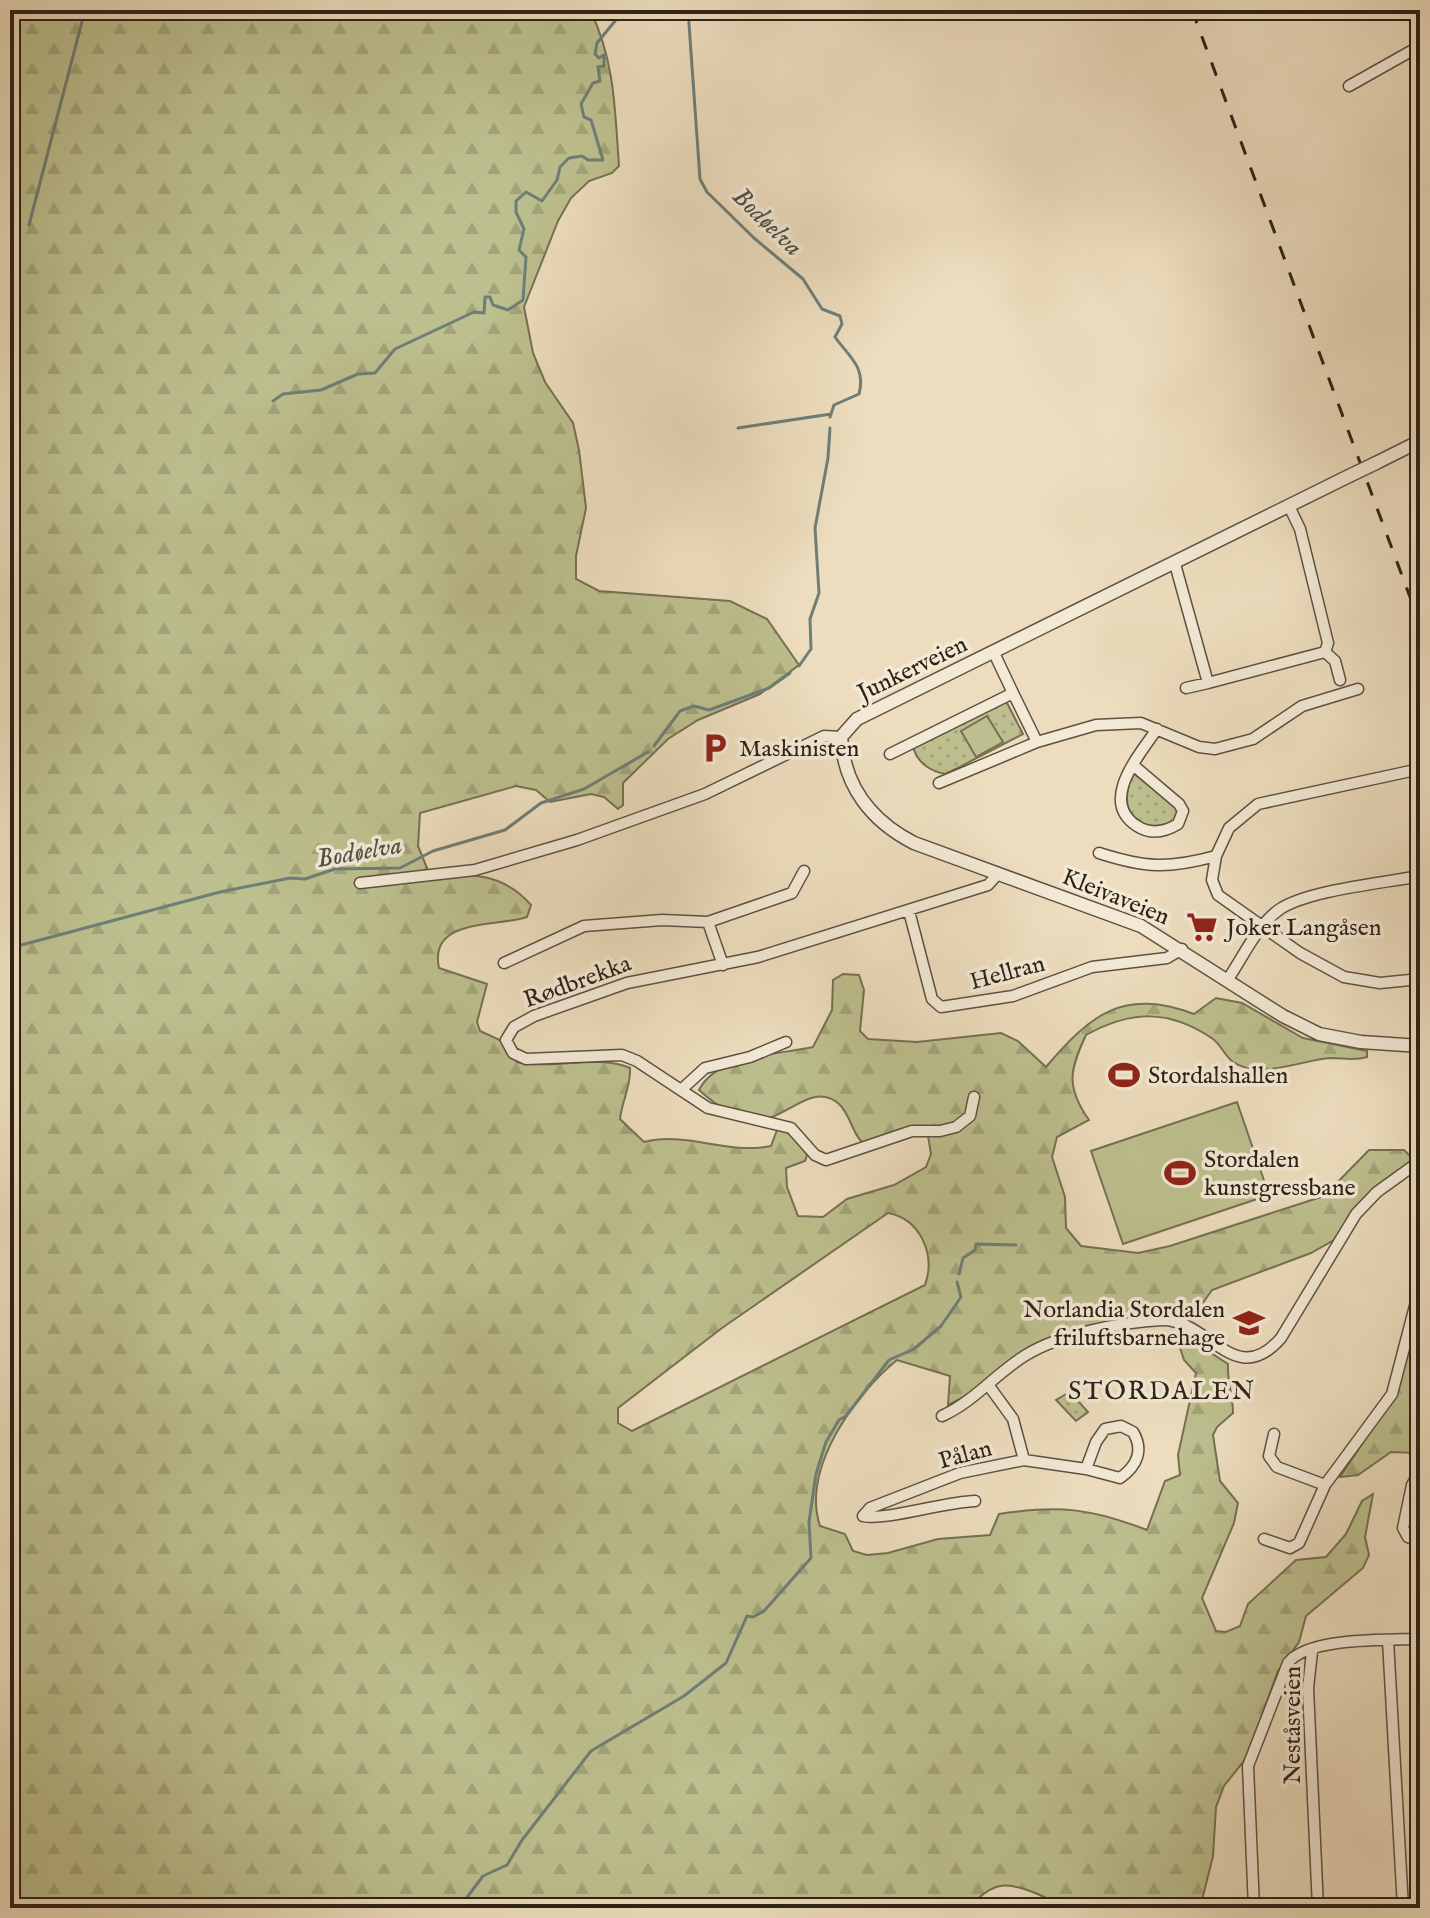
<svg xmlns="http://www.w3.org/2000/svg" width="1430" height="1918" font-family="'IM FELL English',serif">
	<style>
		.grass { fill: url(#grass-dots); stroke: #757053; stroke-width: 2 }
		.forest { fill: url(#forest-firs); stroke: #757053; stroke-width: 2; fill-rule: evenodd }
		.garden { fill: #bdbf8e; stroke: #757053; stroke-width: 2 }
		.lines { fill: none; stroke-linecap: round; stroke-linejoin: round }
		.stream { stroke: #6e7e78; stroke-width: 3 }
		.minor-casing { stroke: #5d5142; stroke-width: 13 }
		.tertiary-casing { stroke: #5d5142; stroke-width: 15 }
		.minor { stroke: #f3e9d5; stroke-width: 10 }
		.tertiary { stroke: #f3e9d5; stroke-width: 12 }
		.rail { stroke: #2d2218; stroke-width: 3; stroke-dasharray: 14 14; stroke-linecap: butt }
		.tertiary-bridge-casing { stroke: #5d5142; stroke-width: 15; stroke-linecap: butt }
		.tertiary-bridge { stroke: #f3e9d5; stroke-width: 12 }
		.labels { text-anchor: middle; stroke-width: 7; stroke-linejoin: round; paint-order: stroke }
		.street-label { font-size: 24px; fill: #2d2218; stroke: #f3e9d5 }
		.poi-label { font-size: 24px; fill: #2d2218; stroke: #f3e9d5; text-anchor: start }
		.water-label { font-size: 26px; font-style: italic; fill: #4e5048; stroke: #f3e9d5 }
		.neighbourhood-label { font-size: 26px; letter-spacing: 2px; fill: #2d2218; stroke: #f3e9d5 }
	</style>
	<defs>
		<pattern id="grass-dots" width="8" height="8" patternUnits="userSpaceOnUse" patternTransform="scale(2)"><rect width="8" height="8" fill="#bdbf8e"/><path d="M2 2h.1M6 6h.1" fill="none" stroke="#a3a47a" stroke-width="1.8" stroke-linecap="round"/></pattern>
		<pattern id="forest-firs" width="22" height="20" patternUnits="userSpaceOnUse" patternTransform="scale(2)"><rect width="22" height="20" fill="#bdbf8e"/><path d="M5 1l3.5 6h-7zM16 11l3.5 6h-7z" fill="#a3a47a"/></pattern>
	</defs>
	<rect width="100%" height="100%" fill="#edddbe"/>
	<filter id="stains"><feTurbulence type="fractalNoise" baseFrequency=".0025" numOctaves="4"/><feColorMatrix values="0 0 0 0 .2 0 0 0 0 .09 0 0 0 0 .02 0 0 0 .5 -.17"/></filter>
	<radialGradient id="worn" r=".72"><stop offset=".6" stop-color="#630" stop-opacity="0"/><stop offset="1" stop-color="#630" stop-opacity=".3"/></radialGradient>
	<path class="grass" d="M1006 701 1023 734 946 774C931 772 916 762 913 746Z
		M1133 773 1178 808 1174 822C1134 836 1117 810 1133 773Z
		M1070 1392 1088 1412 1076 1421 1056 1400Z"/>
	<path class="forest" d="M10 10 591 12C615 62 615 112 619 166L612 173 589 181 571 198 558 221 524 307 533 353 545 382 573 423 579 450 586 508 576 556V579L599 591 730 601 767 619 799 665 760 694 698 720 668 739 623 783V805L618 809 604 797 591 794 550 802 536 790 516 786 420 813 418 846 431 878C470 872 503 873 531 905L527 917C499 927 428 917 439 968L487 984 477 1022 480 1031 502 1041 517 1062C554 1070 595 1054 630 1068 631 1087 622 1100 620 1119L644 1142C685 1131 727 1155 771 1146L777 1130 793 1131 807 1155 805 1161 786 1168 787 1187 798 1216 823 1217 847 1199 894 1185 926 1167 931 1154 928 1136 918 1132 865 1145C852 1135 851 1115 839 1104 814 1082 789 1115 765 1119 739 1123 717 1106 699 1090 717 1054 778 1055 813 1047L832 1010 833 980 843 974 859 975 864 990 860 1031 868 1039 917 1042 1001 1033 1018 1041 1046 1067C1091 1014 1123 988 1194 1014L1216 998 1242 1003 1303 1038 1367 1051V1057C1354 1061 1344 1058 1330 1058 1302 1060 1260 1080 1233 1062 1225 1056 1221 1045 1213 1039 1169 1009 1131 1010 1086 1035 1069 1071 1066 1087 1089 1120L1057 1137 1052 1157 1065 1197 1066 1228 1081 1246 1138 1253 1170 1246 1324 1196 1369 1150H1404L1414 1160 1364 1198 1334 1240 1311 1253 1212 1290 1193 1317 1187 1320 1157 1316 1057 1335 1031 1346 970 1394 948 1405 950 1376 897 1360C855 1394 801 1469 820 1526L845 1534 853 1551 867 1555 888 1553 938 1539 990 1535 999 1514C1060 1505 1090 1508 1147 1530L1165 1481 1180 1475 1178 1455 1196 1373 1184 1360 1179 1345 1186 1337 1228 1364C1227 1381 1233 1395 1233 1413L1217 1427 1213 1435 1220 1481 1238 1503 1234 1523 1202 1598 1216 1631 1226 1632 1240 1626 1248 1604 1296 1560 1326 1557 1346 1534 1362 1501 1373 1494 1365 1537 1369 1555 1363 1568 1306 1616 1299 1642 1278 1671 1247 1757 1224 1786 1216 1807 1213 1856 1200 1908H1054C1049 1898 1045 1897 1035 1893 1004 1880 992 1883 968 1908H10ZM888 1213C920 1219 936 1254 925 1285L632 1431 618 1423V1408L722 1328Z
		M1420 1301 1417 1453 1391 1452 1358 1475 1340 1477 1397 1392Z"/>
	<path class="garden" d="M987 716 1003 742 976 757 961 731Z
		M1237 1102 1269 1195 1123 1244 1091 1151Z"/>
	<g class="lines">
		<path class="stream" d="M688 10 700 179 707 192 754 238 803 279 822 309 840 316 842 324 835 337C850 358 866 367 859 394L834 405 830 417
			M29 225 85 10
			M273 401 283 394 321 390 358 374 375 373 395 349 474 312 484 313 485 297H490L493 305 508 310 523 300 526 257 519 250 524 229 516 212V201L526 192 542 201 557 180 560 167 569 158 582 156 588 160H603L591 120 584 117 581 104 593 83 600 81 598 67 604 66V55L599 58 595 54 597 43 624 10
			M738 428 831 414
			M799 666 811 649 810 619 819 593 815 528 828 458 830 428
			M654 746 680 711 694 706 709 710 769 688 790 673
			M10 948 220 892 290 878 305 879 335 869 400 868 433 851 505 830 541 803 584 789 648 752
			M959 1274 963 1258 975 1250 976 1244 1016 1245
			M459 1908 483 1876 507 1865 522 1840 591 1751 684 1696 726 1663 747 1616 753 1617 764 1611 811 1558 809 1522 816 1474 826 1442 839 1420 846 1416 889 1360 914 1349 941 1326 961 1297 957 1282"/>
		<defs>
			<path id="minor" d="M1349 86 1420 46
				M1289 506 1300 529 1328 643 1325 652
				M1175 564 1208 683 1325 652
				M1325 652 1335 661 1340 680
				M994 653 1013 693
				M1186 688 1208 683
				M1037 742 1096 725 1141 723 1199 747 1215 749 1253 739 1302 706 1358 689
				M890 754 1013 693 1037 742 939 783
				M1133 765 1179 804 1183 811 1178 824C1165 832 1151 835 1137 826 1098 801 1140 754 1157 729
				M1099 853C1145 868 1168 869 1216 856L1229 828 1258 804 1420 769
				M1216 856 1212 880 1218 895 1300 953 1344 977 1380 983 1420 979
				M360 883 475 870 577 840 705 794 824 736 841 737
				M909 911 932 999 941 1007 1013 996 1092 967 1167 958 1182 949
				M708 922 723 965
				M504 963 584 926 662 920 708 922 792 893 804 871
				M1228 979C1243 957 1258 924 1280 909 1309 890 1384 883 1420 876
				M681 1090 705 1068 750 1057 786 1042
				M974 1097 970 1116 956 1127 940 1131H912L826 1160 815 1155 791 1128 708 1108 637 1061 622 1055 526 1059 513 1053 506 1040 514 1027 534 1016 627 983 758 957 988 885 997 875
				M989 1386 1013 1419 1024 1460
				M942 1416C975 1401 996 1373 1026 1355 1060 1334 1122 1322 1162 1320 1209 1319 1235 1391 1281 1338L1356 1214 1377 1192 1420 1161
				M1274 1434 1269 1456 1277 1467 1325 1485
				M1420 1471 1412 1485 1403 1528 1408 1537 1420 1541
				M863 1516 870 1508 960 1473 1024 1460 1086 1469 1120 1478C1137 1466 1144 1450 1133 1432L1121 1426 1105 1429 1096 1442 1086 1469
				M863 1516C886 1521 943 1502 975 1501
				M1264 1539 1290 1548 1299 1543 1325 1485 1392 1394 1420 1287
				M1388 1640 1403 1908
				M1312 1652 1308 1688 1318 1908
				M1254 1908 1248 1766 1288 1663C1307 1637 1388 1640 1420 1639"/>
			<path id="tertiary" d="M1376 463 1420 441
				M1349 476 857 719 841 737C844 786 871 821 914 843L1141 926 1283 1016 1319 1034 1361 1042 1420 1046"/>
		</defs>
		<use href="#minor" class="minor-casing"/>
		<use href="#tertiary" class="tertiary-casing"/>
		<use href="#minor" class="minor"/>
		<use href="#tertiary" class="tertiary"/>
		<path class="rail" d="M1192 10 1420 624"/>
		<defs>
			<path id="tertiary-bridge" d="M1349 476 1376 463"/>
		</defs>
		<use href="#tertiary-bridge" class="tertiary-bridge-casing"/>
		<use href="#tertiary-bridge" class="tertiary-bridge"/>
	</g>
	<defs>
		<symbol id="parking-bare" viewBox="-9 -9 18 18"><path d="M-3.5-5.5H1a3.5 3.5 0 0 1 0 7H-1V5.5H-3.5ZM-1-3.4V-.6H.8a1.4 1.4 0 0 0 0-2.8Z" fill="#8f2418" stroke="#f3e9d5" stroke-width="2.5" paint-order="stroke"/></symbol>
		<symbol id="supermarket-bare" viewBox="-9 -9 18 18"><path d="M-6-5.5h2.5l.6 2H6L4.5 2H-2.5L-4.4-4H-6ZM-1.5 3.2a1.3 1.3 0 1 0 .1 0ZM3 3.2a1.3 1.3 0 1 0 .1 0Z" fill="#8f2418" stroke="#f3e9d5" stroke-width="2.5" paint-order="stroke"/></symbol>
		<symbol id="stadium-bare" viewBox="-9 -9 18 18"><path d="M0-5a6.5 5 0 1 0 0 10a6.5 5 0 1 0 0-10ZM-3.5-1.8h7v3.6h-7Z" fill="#8f2418" stroke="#f3e9d5" stroke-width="2.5" paint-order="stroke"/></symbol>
		<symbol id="school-bare" viewBox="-9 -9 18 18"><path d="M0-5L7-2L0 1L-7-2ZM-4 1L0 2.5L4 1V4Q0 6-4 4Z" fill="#8f2418" stroke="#f3e9d5" stroke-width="2.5" paint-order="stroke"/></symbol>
	</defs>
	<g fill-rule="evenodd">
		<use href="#parking-bare" x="693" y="726" width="44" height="44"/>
		<use href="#supermarket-bare" x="1180" y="905" width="44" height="44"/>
		<use href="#stadium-bare" x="1102" y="1053" width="44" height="44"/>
		<use href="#stadium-bare" x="1158" y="1151" width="44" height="44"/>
		<use href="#school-bare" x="1227" y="1301" width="44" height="44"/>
	</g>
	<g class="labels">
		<g class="street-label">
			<text transform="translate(912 668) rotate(-26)" y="8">Junkerveien</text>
			<text transform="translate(1116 896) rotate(22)" y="8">Kleivaveien</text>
			<text transform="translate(1007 972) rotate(-15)" y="8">Hellran</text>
			<text transform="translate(577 981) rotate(-20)" y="8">Rødbrekka</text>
			<text transform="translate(965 1454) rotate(-15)" y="8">Pålan</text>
			<text transform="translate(1292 1725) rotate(-90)" y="8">Neståsveien</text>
		</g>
		<g class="poi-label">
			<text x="739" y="756">Maskinisten</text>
			<text x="1226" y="935">Joker Langåsen</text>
			<text x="1148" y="1083">Stordalshallen</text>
			<text x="1204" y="1167">Stordalen<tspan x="1204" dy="28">kunstgressbane</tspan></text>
			<text x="1225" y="1317" text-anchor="end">Norlandia Stordalen<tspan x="1225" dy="28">friluftsbarnehage</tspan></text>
		</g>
		<g class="water-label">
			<text transform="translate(768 221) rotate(44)" y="9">Bodøelva</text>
			<text transform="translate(359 851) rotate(-10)" y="9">Bodøelva</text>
		</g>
		<g class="neighbourhood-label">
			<text x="1162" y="1399">STORDALEN</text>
		</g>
	</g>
	<rect width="1430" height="1918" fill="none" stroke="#edddbe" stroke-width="40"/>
	<rect x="12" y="12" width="1406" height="1894" fill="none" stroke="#2d2218" stroke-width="4"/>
	<rect x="20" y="20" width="1390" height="1878" fill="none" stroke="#2d2218" stroke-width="2"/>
	<rect width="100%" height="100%" filter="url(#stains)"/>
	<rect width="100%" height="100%" fill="url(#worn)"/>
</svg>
